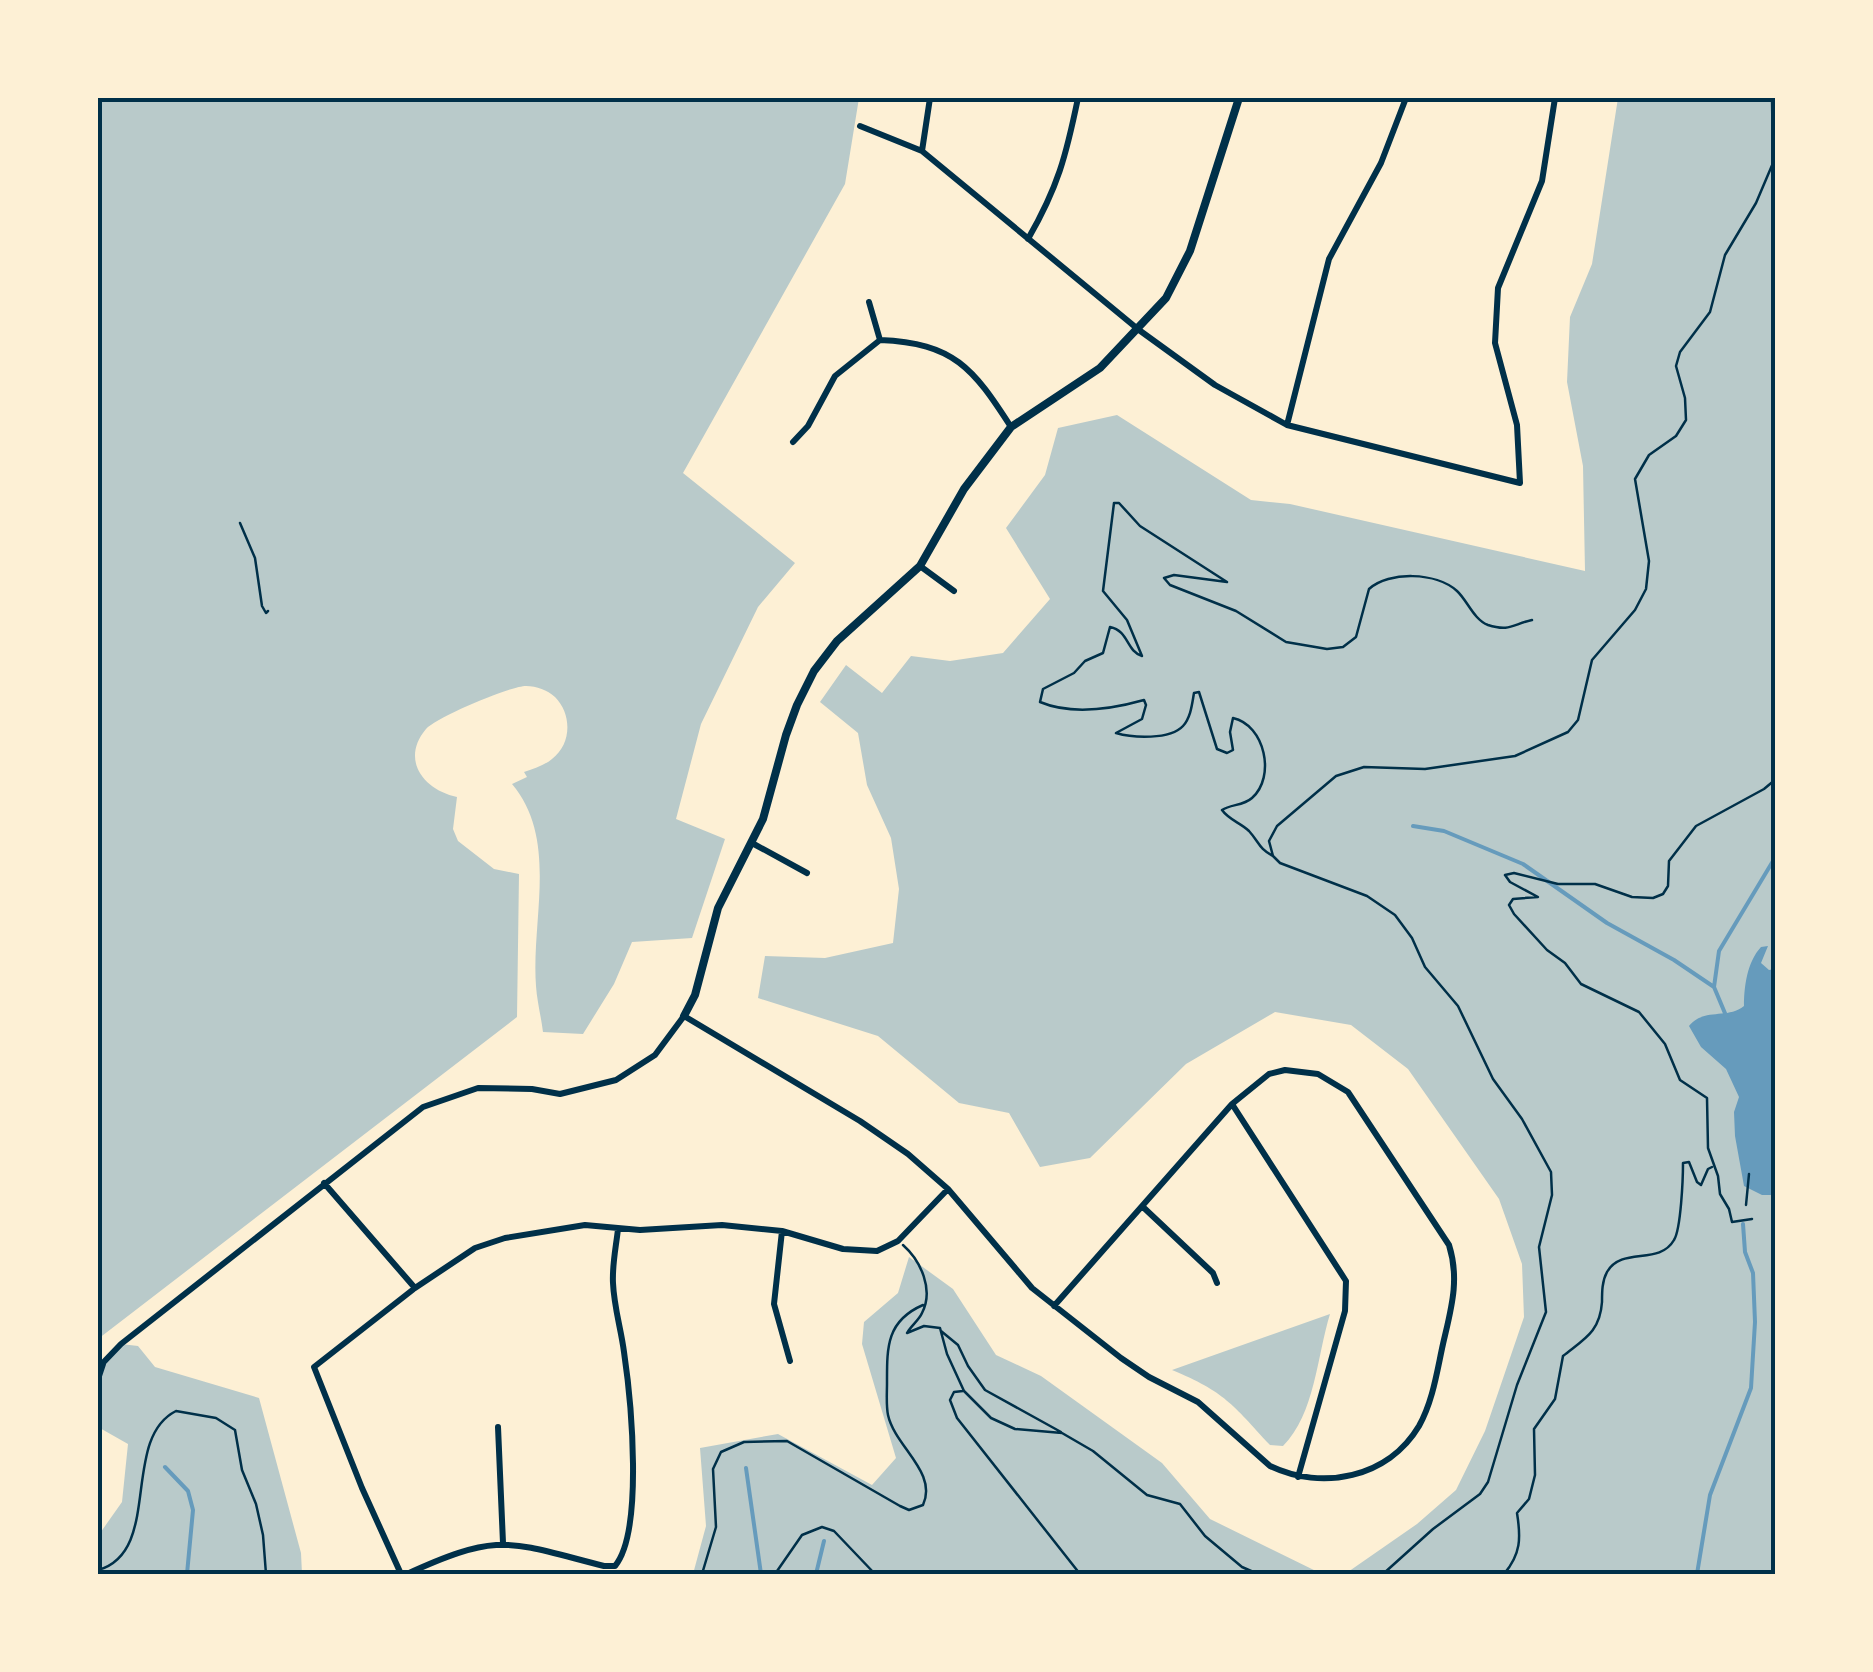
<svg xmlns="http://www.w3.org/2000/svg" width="1873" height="1672" font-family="'Libre Baskerville',serif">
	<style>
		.green { fill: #b9caca }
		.water { fill: #669bbc }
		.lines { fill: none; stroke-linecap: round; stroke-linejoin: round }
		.stream { stroke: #669bbc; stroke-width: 4 }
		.path { stroke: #003049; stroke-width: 2.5 }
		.minor { stroke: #003049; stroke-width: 6 }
		.tertiary { stroke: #003049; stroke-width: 8 }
		.neatline { fill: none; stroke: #003049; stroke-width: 4 }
	</style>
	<rect width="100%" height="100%" fill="#fdf0d5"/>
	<path class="green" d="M98 98H859L845 184 683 473 795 563 758 607 701 724 676 819 725 839 692 938 632 942 614 984 583 1034 543 1032C541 1016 537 1001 536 986 531 919 559 840 512 784L527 777 524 772C533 769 545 765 552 759 572 744 572 714 555 697 547 690 537 686 526 686 510 686 437 717 426 729 400 760 424 790 457 797L453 829 458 841 494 869 519 874 517 1017 98 1339Z
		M1618 98H1775V1574H1345L1417 1524 1456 1490 1485 1431 1524 1317 1522 1264 1499 1199 1408 1069 1351 1025 1275 1012 1186 1064 1090 1158 1040 1167 1009 1113 959 1103 878 1036 758 998 765 956 825 958 893 943 899 889 891 838 867 785 858 733 820 702 846 665 882 693 911 656 950 661 1003 653 1050 599 1006 528 1045 475 1058 428 1117 415 1251 500 1290 504 1585 571 1583 466 1567 382 1570 317 1592 264Z
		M909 1257 953 1289 996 1355 1041 1376 1162 1463 1210 1519 1322 1574H693L706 1526 700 1448 778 1434 872 1485 896 1458 862 1344 864 1322 898 1293Z
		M1330 1314C1317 1356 1315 1414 1283 1446L1270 1445C1232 1404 1225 1392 1172 1370Z
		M121 1344 138 1346 155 1367 259 1398 301 1553 302 1574H98V1536L122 1502 128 1444 98 1427C98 1387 92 1375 121 1344Z"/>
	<path class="water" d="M1768 946 1761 963 1769 970 1775 969V1195H1762L1744 1186 1735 1136 1734 1112 1739 1097 1726 1069 1701 1047 1689 1026C1705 1007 1726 1020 1744 1006 1744 987 1747 962 1761 947Z"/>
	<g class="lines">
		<path class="stream" d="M1413 826 1444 831 1523 864 1607 923 1674 960 1714 987
			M1727 1018 1714 987 1719 951 1776 856
			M165 1467 188 1491 193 1510 187 1574
			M746 1468 761 1574
			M816 1574 824 1541
			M1697 1574 1710 1495 1751 1388 1755 1322 1753 1273 1745 1252 1743 1224"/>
		<path class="path" d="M240 523 255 558 262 606 266 613 268 611
			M1273 856C1259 849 1259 842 1249 831 1241 823 1229 820 1222 810 1231 804 1243 806 1252 798 1276 777 1265 725 1233 718L1230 732 1233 750 1227 753 1217 749 1199 692 1194 693C1192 704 1191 717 1183 726 1170 740 1133 738 1116 733L1142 719 1146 705 1144 700C1112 709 1071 715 1040 702L1043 689 1074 673 1085 661 1103 653 1110 627C1129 631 1126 651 1142 656L1127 620 1103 591 1114 503H1119L1140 526 1227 582 1174 575 1164 578 1170 585 1236 611 1286 642 1327 649 1343 647 1356 637 1369 589C1389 571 1436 572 1457 591 1467 600 1474 620 1488 625 1510 632 1513 624 1532 620
			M1746 1205 1749 1174
			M1752 1219 1732 1222 1729 1209 1720 1194 1718 1176 1708 1148 1707 1098 1680 1080 1665 1044 1639 1012 1581 984 1565 963 1547 950 1514 914 1509 905 1513 899 1538 897 1510 882 1505 875 1514 873 1558 884H1595L1632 897 1653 898 1663 894 1668 886 1669 861 1696 826 1764 789 1776 779
			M903 1245C921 1261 934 1290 922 1313 919 1320 911 1326 907 1333L924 1326 940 1328 947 1354 964 1391 991 1418 1015 1429 1062 1433 1093 1451 1147 1495 1180 1504 1205 1536 1242 1567 1258 1574
			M941 1331 958 1345 968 1366 985 1390 1061 1432
			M963 1391 954 1392 950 1400 957 1418 1080 1574
			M98 1570C163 1552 120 1439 176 1411L216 1418 235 1430 242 1470 256 1504 263 1535 266 1574
			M702 1574 716 1527 713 1469 721 1452 744 1442 787 1441 900 1506 909 1510 923 1505C938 1472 895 1447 888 1415 886 1405 887 1393 887 1383 887 1348 886 1321 923 1305
			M775 1574 802 1535 822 1527 834 1531 875 1574
			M1383 1574 1433 1529 1480 1494 1488 1482 1517 1385 1546 1312 1539 1247 1552 1195 1551 1172 1522 1119 1493 1079 1458 1006 1425 967 1412 938 1395 915 1367 896 1280 863 1273 856 1269 841 1277 826 1336 776 1364 767 1425 769 1515 756 1568 732 1578 720 1592 660 1635 610 1646 589 1649 561 1635 479 1649 455 1676 436 1686 420 1685 398 1676 366 1680 352 1710 312 1725 255 1756 203 1773 163 1772 98
			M1504 1574C1521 1554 1521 1538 1517 1513L1529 1499 1535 1475 1534 1429 1555 1399 1563 1356C1584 1339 1600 1332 1602 1302 1602 1292 1602 1281 1607 1272 1622 1246 1659 1266 1674 1240 1681 1229 1683 1178 1683 1163L1689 1162 1697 1182 1701 1185 1708 1169 1712 1167"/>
		<path class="minor" d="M860 126 922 151 1139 330 1215 385 1287 425 1520 483 1517 425 1495 343 1498 288 1542 181 1555 98
			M922 151 930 98
			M1028 239C1058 187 1066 156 1078 98
			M869 302 880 340C954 343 973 368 1011 427
			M1287 425 1329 259 1381 163 1406 98
			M793 442 808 426 835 376 880 340
			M920 566 954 591
			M752 843 807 873
			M1232 1104 1346 1281 1345 1311 1298 1477
			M324 1183 415 1288
			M1143 1207 1213 1273 1217 1283
			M782 1231 774 1304 790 1361
			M98 1368 121 1344 423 1107 478 1088 532 1089 560 1094 616 1080 655 1055 684 1016 860 1121 908 1154 948 1189 1032 1288 1121 1358 1149 1377 1198 1402 1270 1466C1322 1491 1388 1478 1419 1426 1433 1401 1437 1371 1443 1344 1451 1309 1460 1280 1449 1245L1348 1092 1318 1074 1285 1070 1269 1074 1232 1104 1054 1306
			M98 1379 103 1364
			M498 1427 503 1543
			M401 1574 362 1488 314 1367 415 1288 475 1248 505 1238 585 1225 640 1230 722 1225 782 1231 843 1249 877 1251 898 1241 948 1189
			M407 1574C501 1531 509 1542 604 1566H615C644 1531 631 1399 624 1352 621 1329 614 1307 613 1283 612 1265 616 1247 618 1229"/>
		<path class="tertiary" d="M684 1016 695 995 718 908 763 819 786 735 797 705 814 671 837 641 920 566 964 489 1011 427 1100 368 1166 298 1190 251 1239 98"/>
	</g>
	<rect width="1873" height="1672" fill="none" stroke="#fdf0d5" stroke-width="200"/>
	<rect x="100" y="100" width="1673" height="1472" class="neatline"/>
</svg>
